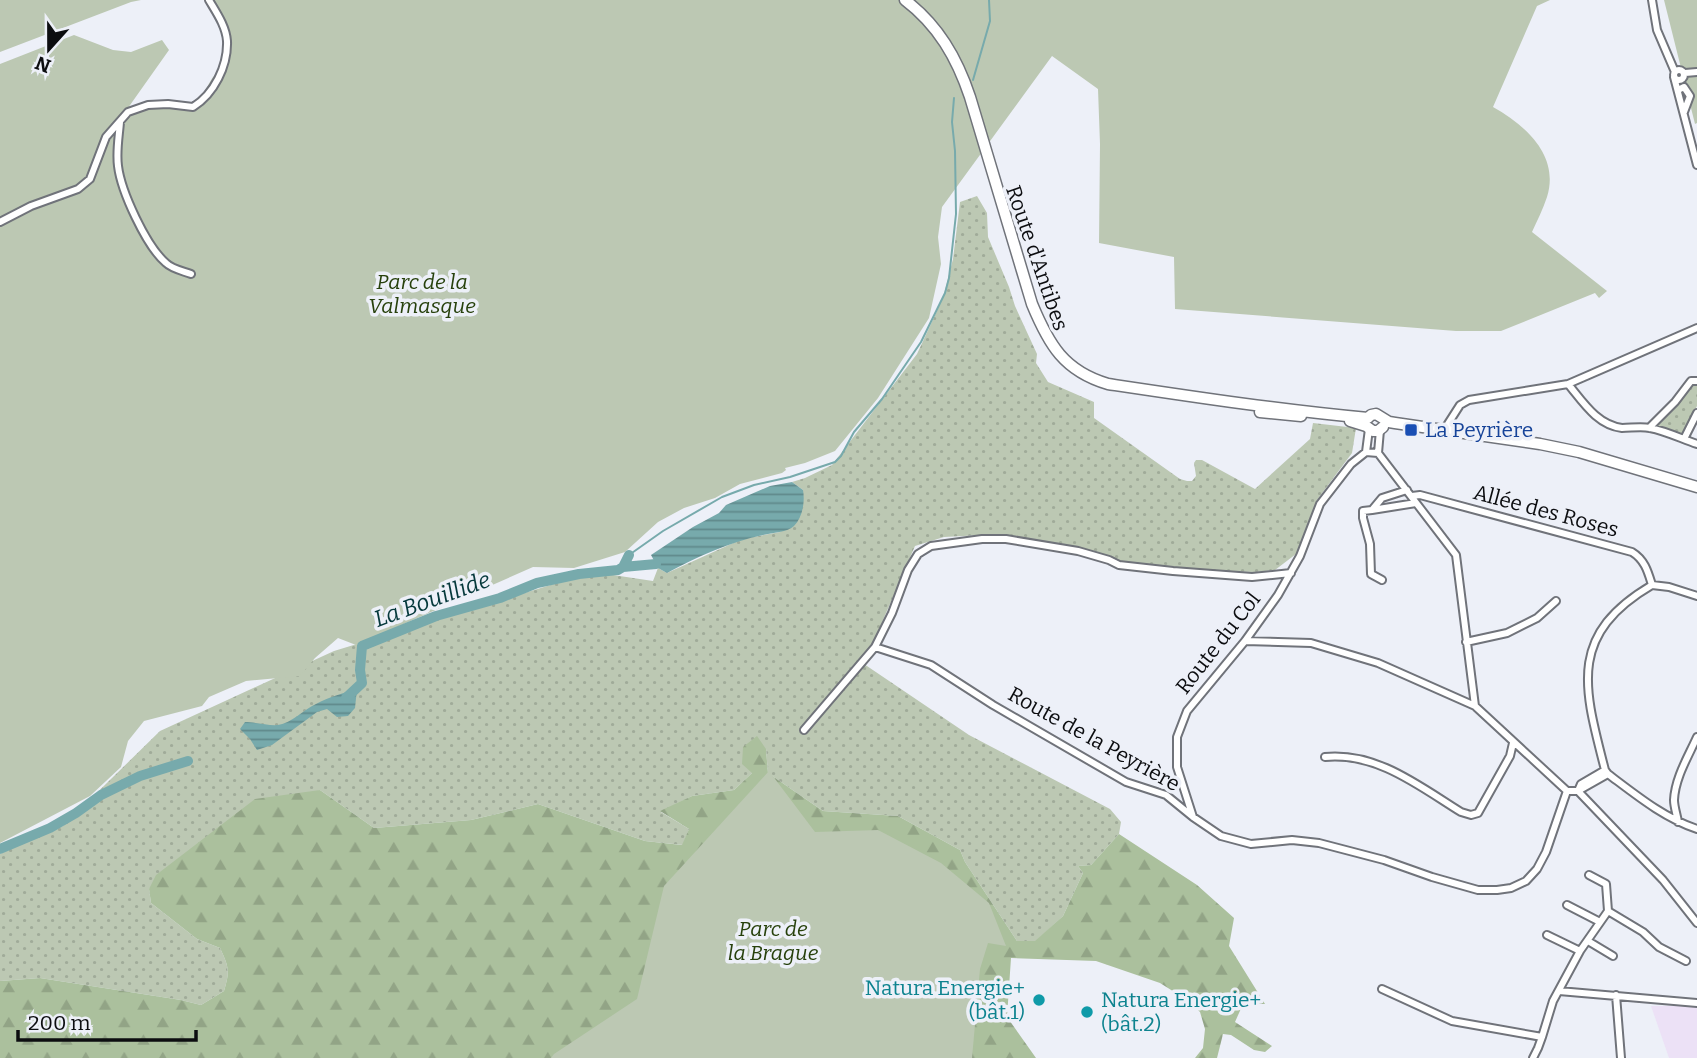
<svg xmlns="http://www.w3.org/2000/svg" width="1697" height="1058" font-family="Bitter,serif">
	<style>
		.commercial { fill: #ece1f6 }
		.grass { fill: url(#grass-dots) }
		.forest { fill: url(#forest-firs) }
		.green { fill: #bcc8b3 }
		.water { fill: url(#water-rules) }
		.lines { fill: none; stroke-linecap: round; stroke-linejoin: round }
		.stream { stroke: #77aaac; stroke-width: 2 }
		.river { stroke: #77aaac; stroke-width: 10 }
		.street-casing { stroke: #70737a; stroke-width: 10 }
		.primary-casing { stroke: #70737a; stroke-width: 13 }
		.street { stroke: #fff; stroke-width: 6 }
		.primary { stroke: #fff; stroke-width: 10 }
		.transit-dot { fill: #1a4fb4; stroke: #edf0f8; stroke-width: 2.5 }
		.culture-dot { fill: #0f9aa8; stroke: #edf0f8; stroke-width: 2.5 }
		.labels { text-anchor: middle; stroke-width: 7; stroke-linejoin: round; paint-order: stroke }
		.street-label { font-size: 21px; fill: #0c0d10; stroke: #edf0f8 }
		.park-label { font-size: 21px; font-style: italic; fill: #27410c; stroke: #edf0f8 }
		.transit-label { font-size: 21px; fill: #164399; stroke: #edf0f8; text-anchor: start }
		.culture-label { font-size: 21px; fill: #0d838f; stroke: #edf0f8; text-anchor: end }
		.water-label { font-size: 23px; font-style: italic; fill: #06393c; stroke: #edf0f8 }
	</style>
	<defs>
		<pattern id="grass-dots" width="8" height="8" patternUnits="userSpaceOnUse" patternTransform="scale(1.75)"><rect width="8" height="8" fill="#bcc8b3"/><path d="M2 2h.1M6 6h.1" fill="none" stroke="#a0ab99" stroke-width="1.8" stroke-linecap="round"/></pattern>
		<pattern id="forest-firs" width="22" height="20" patternUnits="userSpaceOnUse" patternTransform="scale(1.75)"><rect width="22" height="20" fill="#abc09d"/><path d="M5 1l3.5 6h-7zM16 11l3.5 6h-7z" fill="#92a486"/></pattern>
		<pattern id="water-rules" width="6" height="5" patternUnits="userSpaceOnUse" patternTransform="scale(1.75)"><rect width="6" height="5" fill="#77aaac"/><path d="M0 2.5h6" fill="none" stroke="#60898b"/></pattern>
	</defs>
	<rect width="100%" height="100%" fill="#edf0f8"/>
	<path class="commercial" d="M1651 1006H1697V1058H1669Z"/>
	<path class="grass" d="M977 196 987 213 988 237 1009 287 1015 306 1037 354 1036 363 1048 382 1094 402V418L1180 479 1187 481H1192L1196 476 1194 463 1196 460H1202L1255 489 1310 439 1313 423 1356 428 1352 453 1317 500 1296 554 1275 570 1256 572 1210 571 1121 563 1066 545 1002 534 944 537 915 546 864 664 969 735 1110 809 1121 822 1119 834 1091 865 1078 866 1083 873 1063 916 1035 942 1017 941 965 862 960 850 898 816 823 811 768 773 766 749 752 773 734 790 692 796 661 812 689 829 683 845 645 841 538 804 471 820 374 828 320 790 149 889 151 903 197 939 220 948C229 967 230 971 224 991L201 1005 181 1000 40 978 0 981V854L22 842 63 826 160 731 334 651 593 572 653 581 658 568 667 573 742 539 780 532 803 490 792 482 805 478 832 465 917 354 943 298 953 259 960 202Z
		M1692 383H1697V406L1682 436 1656 427 1672 411Z"/>
	<path class="forest" d="M757 736 766 749 768 773 823 811 898 816 960 850 965 862 1017 941H1035L1063 916 1083 873 1078 866 1091 865 1119 834 1197 885 1234 918 1229 946 1265 1004H1243L1235 1022 1272 1046 1265 1052 1254 1050 1231 1035 1223 1034 1217 1058H1195L1203 1048 1205 1029 1200 1012 1187 1000 1160 983 1096 961 1011 958 1007 1017 1036 1058H0V981L40 978 181 1000 201 1005 224 991C230 971 229 967 220 948L197 939 151 903 149 889 156 875 255 799 320 790 374 828 471 820 538 804 645 841 682 845 689 829 660 811 692 796 734 790 752 773 742 764 743 747Z"/>
	<path class="green" d="M0 0H141L131 2 0 52Z
		M207 0H1550L1537 6 1493 107C1525 125 1560 155 1547 197 1543 209 1537 221 1532 232L1607 291 1599 298 1595 293 1501 331H1456L1175 309 1174 257 1099 243 1100 144 1098 89 1052 56 942 207 938 237 941 264 929 318 878 398 835 451 805 463 785 468 786 470 782 473 740 484 715 498 684 508 658 522 625 552 574 568 533 567 356 645 338 638 315 658 300 676 246 681 209 697 202 706 144 721 128 741 121 767 90 796 0 843V64L74 35 113 50 131 52 162 40 169 50 123 115 139 106 195 104C205 95 206 87 213 77 218 72 225 67 228 60 236 45 215 13 207 0Z
		M1664 0H1697V123L1695 124Z
		M769 771 815 832 878 830 941 863 989 903 1006 946 988 943 980 969 972 1058H551L554 1054 637 999 664 886Z"/>
	<path class="water" d="M792 482 803 490C805 501 803 517 794 526 788 532 772 533 763 535 729 542 697 557 667 573L658 568 651 555 693 527 719 513 726 505 770 486Z
		M357 689 355 708 348 716 337 717 327 709 317 712 272 745 257 750 250 739 240 729 245 722C255 722 269 726 278 725 292 723 303 710 316 704 329 697 343 693 357 689Z"/>
	<g class="lines">
		<path class="stream" d="M973 80 990 21 989 0
			M629 555 663 531 722 497 754 485 790 477 835 462 841 456 854 432 882 399 921 342 945 293 949 278 956 214 955 151 952 122 954 98"/>
		<path class="river" d="M623 567 656 564
			M346 698 362 683 360 670 362 646 436 616 500 598 537 583 579 574 618 570 623 567 629 555
			M0 849 50 828 76 813 101 795 140 776 188 761"/>
		<defs>
			<path id="street" d="M1652 0 1657 30 1675 72
				M1674 75a5 5 0 1 1 10 0a5 5 0 1 1-10 0Z
				M1685 73 1697 72
				M1674 77 1697 165
				M1678 90 1684 87 1690 96 1684 112
				M120 122C119 136 116 151 118 166 121 191 146 246 166 263 172 269 183 271 191 274
				M0 222 31 206 78 189 90 179 106 137 128 112 148 105 168 104 193 107C214 94 228 66 227 41 226 26 216 12 209 0
				M1568 384C1583 402 1597 425 1622 428 1631 428 1641 426 1650 428 1666 431 1682 439 1697 444
				M1649 428 1675 402 1691 381H1697
				M1369 429 1366 452 1378 453 1380 430
				M1444 430 1460 405 1469 400 1568 384 1697 328
				M1684 439 1697 413
				M1378 453 1456 555 1475 706 1567 791H1578L1663 880 1697 923
				M1407 490 1382 498 1372 510 1416 503
				M1412 496 1420 495 1632 552C1645 560 1648 572 1652 585
				M1372 510 1363 511V518L1370 544 1371 574 1382 580
				M1245 641 1311 643 1378 663 1475 706
				M1466 642 1507 633 1537 618 1556 601
				M875 647 931 665 993 705 1126 782 1166 795 1193 817 1221 836 1251 844 1292 840 1319 843 1384 860 1432 877 1478 890H1497L1511 888 1526 881 1537 869 1546 852 1567 791
				M804 730 875 647 892 613 908 570 918 554 931 546 982 539H1006L1078 551 1109 560 1119 565 1173 571 1252 577 1291 573
				M1325 757C1377 752 1419 786 1461 812L1471 815 1478 813 1510 756 1513 743
				M1605 770C1584 688 1567 635 1652 585L1669 587 1697 596
				M1605 770 1608 774 1578 791 1581 784Z
				M1608 774C1636 795 1664 818 1697 829
				M1193 817 1177 767V737L1187 711 1245 641 1278 595 1300 556 1320 504 1351 464 1366 452
				M1678 822C1677 815 1674 807 1674 800 1675 778 1688 757 1697 737
				M1589 875 1606 884 1608 911
				M1567 905 1600 922
				M1547 935 1580 951
				M1588 941 1613 956
				M1382 989 1452 1021 1542 1037 1553 1001 1580 951 1608 911 1643 932 1659 947 1686 961
				M1559 991 1697 1003
				M1616 995 1621 1058
				M1533 1058 1538 1048 1542 1037"/>
			<path id="primary" d="M905 0C938 25 957 58 970 97L1032 304C1049 345 1064 371 1108 384 1195 397 1281 410 1368 418L1371 415 1376 414 1389 422 1395 423 1540 444 1579 452 1697 487
				M1260 412 1301 416
				M1350 421 1366 426 1373 431H1378L1383 427"/>
		</defs>
		<use href="#street" class="street-casing"/>
		<use href="#primary" class="primary-casing"/>
		<use href="#street" class="street"/>
		<use href="#primary" class="primary"/>
	</g>
	<rect class="transit-dot" x="1404" y="423" width="14" height="14" rx="3.5"/>
	<g class="culture-dot">
		<circle cx="1039" cy="1000" r="7"/>
		<circle cx="1087" cy="1012" r="7"/>
	</g>
	<g class="labels">
		<g class="street-label">
			<text transform="translate(1037 258) rotate(71)" y="7">Route d'Antibes</text>
			<text transform="translate(1546 511) rotate(15)" y="7">Allée des Roses</text>
			<text transform="translate(1218 643) rotate(-52)" y="7">Route du Col</text>
			<text transform="translate(1094 739) rotate(29)" y="7">Route de la Peyrière</text>
		</g>
		<g class="park-label">
			<text x="422" y="289">Parc de la<tspan x="422" dy="24">Valmasque</tspan></text>
			<text x="773" y="936">Parc de<tspan x="773" dy="24">la Brague</tspan></text>
		</g>
		<g class="transit-label">
			<text x="1425" y="437">La Peyrière</text>
		</g>
		<g class="culture-label">
			<text x="1025" y="995">Natura Energie+<tspan x="1025" dy="24">(bât.1)</tspan></text>
			<text x="1101" y="1007" text-anchor="start">Natura Energie+<tspan x="1101" dy="24">(bât.2)</tspan></text>
		</g>
		<g class="water-label">
			<text transform="translate(432 599) rotate(-20)" y="8">La Bouillide</text>
		</g>
	</g>
	<g transform="translate(49 49) rotate(201)" stroke="#edf0f8" stroke-width="5" paint-order="stroke">
	<path d="M0-5L12 26L0 18L-12 26Z" fill="#0c0d10"/>
	<text y="-10" font-size="19" font-weight="bold" text-anchor="middle" fill="#0c0d10">N</text>
	</g>
	<path d="M18 1030v10h178v-10" fill="none" stroke="#0c0d10" stroke-width="3.5"/>
	<text x="28" y="1030" font-size="21" fill="#0c0d10" stroke="#edf0f8" stroke-width="5" paint-order="stroke">200 m</text>
</svg>
